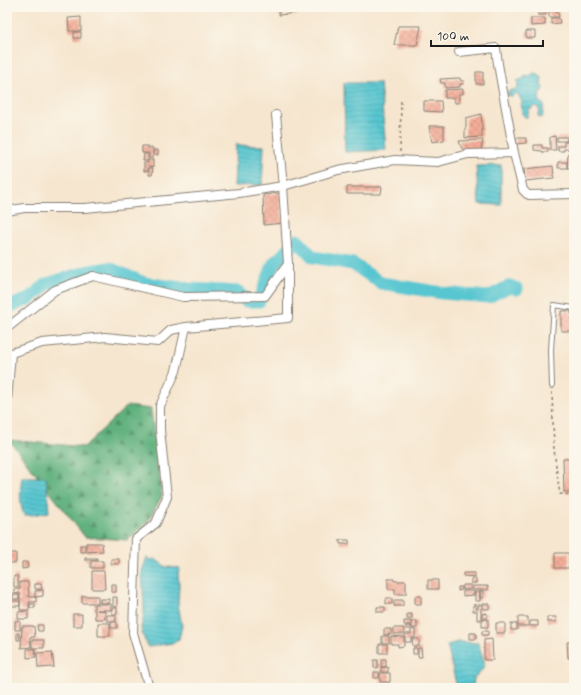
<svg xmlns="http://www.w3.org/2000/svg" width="581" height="695" font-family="Mynerve,sans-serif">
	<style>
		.forest { fill: url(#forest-firs); stroke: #3e664d }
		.water { fill: url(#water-rules); stroke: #3a7176 }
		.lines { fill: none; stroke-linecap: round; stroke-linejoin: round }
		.river { stroke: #59c6d0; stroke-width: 13 }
		.building { fill: url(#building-cross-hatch) }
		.service-casing { stroke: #898176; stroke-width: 6 }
		.minor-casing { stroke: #898176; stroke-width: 10 }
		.path { stroke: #898176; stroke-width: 1.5; stroke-dasharray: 3 3; stroke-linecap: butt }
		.service { stroke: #fff; stroke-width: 4 }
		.minor { stroke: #fff; stroke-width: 8 }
	</style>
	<defs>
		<pattern id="forest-firs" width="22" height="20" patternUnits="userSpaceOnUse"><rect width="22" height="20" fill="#60b17e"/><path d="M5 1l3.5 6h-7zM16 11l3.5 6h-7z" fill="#4e8f66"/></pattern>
		<pattern id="water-rules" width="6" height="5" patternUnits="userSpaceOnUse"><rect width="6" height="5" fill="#59c6d0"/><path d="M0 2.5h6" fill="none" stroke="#4daab2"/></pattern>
		<pattern id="building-cross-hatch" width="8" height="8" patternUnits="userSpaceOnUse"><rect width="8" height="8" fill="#f4ad99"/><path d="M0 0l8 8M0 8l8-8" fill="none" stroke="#d19483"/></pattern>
	</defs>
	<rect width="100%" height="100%" fill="#fbf7ec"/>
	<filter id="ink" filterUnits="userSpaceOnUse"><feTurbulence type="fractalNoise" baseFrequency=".025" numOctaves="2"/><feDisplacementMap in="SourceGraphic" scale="8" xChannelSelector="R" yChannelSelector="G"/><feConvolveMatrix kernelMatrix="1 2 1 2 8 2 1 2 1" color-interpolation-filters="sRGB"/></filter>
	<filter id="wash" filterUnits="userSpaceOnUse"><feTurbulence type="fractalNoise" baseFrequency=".012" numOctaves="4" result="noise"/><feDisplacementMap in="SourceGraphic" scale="16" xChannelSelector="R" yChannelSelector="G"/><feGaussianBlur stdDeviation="0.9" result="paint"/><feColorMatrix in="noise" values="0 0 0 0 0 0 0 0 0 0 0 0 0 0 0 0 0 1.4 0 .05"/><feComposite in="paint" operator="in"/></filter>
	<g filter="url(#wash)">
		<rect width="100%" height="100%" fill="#f6e6cf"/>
		<path class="forest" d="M127 406 151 409 162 496 147 523 128 540 85 537 9 440 84 447Z"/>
		<path class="water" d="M533 73 539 74 542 78 541 85 542 87 544 88 543 91H540L539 100 544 105 543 115 542 118 539 117 538 115 540 111 538 108 536 106 531 109H530L527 117 526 118 522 114V108L521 105 522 102 518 94 516 93 512 97 509 95 507 96 508 92 511 90H514L518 86V82L517 81 525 78 524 76 526 75 530 76Z
			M344 83H380L386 150 345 152Z
			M236 145 264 146 262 185 234 186Z
			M501 165V205L479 204 476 166Z
			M22 477H46L49 512 32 515H24C19 503 20 490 22 477Z
			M147 557 150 560 155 559 166 567 180 568 178 574 179 585 178 604 182 626 179 639 172 643 148 647 142 634 141 627 144 616V609L142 571Z
			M458 642 478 643 485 664 482 670 474 678 473 688H457L447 645Z"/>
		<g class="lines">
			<path class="river" d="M7 308 11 306 29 299 47 284 90 271 109 268 144 283 189 289 239 292 246 301H259L274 263 282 256 297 240 313 257 353 264 381 283 442 293 488 297 510 286 517 289"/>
		</g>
		<g id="blocks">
			<path class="building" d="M279 7H296L297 13 279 15Z
				M314 7H331V10L314 11Z
				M544 7H551V9L544 10Z
				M549 11H558L559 17H549Z
				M538 12H546V15H538Z
				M574 14V21H569V15Z
				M81 17V31H69L68 18Z
				M531 18H545V25L531 26Z
				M551 18H559L560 23 551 24Z
				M398 26H421L417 45H394Z
				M526 31H535V38H526Z
				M74 32H81V38H74Z
				M476 72H483V84H476Z
				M460 78 461 81H464L463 84H460V87L445 88V83H441L440 79Z
				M463 89V94H459V103H455L454 98H445V90Z
				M424 101H441L442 112 424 111Z
				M481 114 482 125V137L465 138V128H466V118Z
				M429 126H444V140L432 142Z
				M555 136 556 150H550V137Z
				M557 137H567V141H557Z
				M516 138H526V143L516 144Z
				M483 140 481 150 462 149 459 141Z
				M564 142H569V149H564V151H558V146H564Z
				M534 145H542V148H548V152H542V151L534 150Z
				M142 146H148V148H153V158H149V153H142Z
				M154 150H158V155H154Z
				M568 153 574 154V168H567Z
				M144 154H148V161H143Z
				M148 160H153V167H148V171H144V163H148Z
				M558 162H567V168H558Z
				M553 166 554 178 525 181 524 169Z
				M149 168H153L152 175H149Z
				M347 187H382L381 194H347Z
				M280 193 283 223 264 225 263 195Z
				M561 311H571V314H574V331H561Z
				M563 459H574V492H564Z
				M340 540H349V544H340Z
				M86 543H102L103 551 86 552Z
				M80 545H85V552H80Z
				M9 553H16V563H9Z
				M555 553H569V568H555Z
				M85 558H97V560H85Z
				M111 559H119V564H111Z
				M91 561H103V568H91Z
				M22 562H27L28 568 22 569Z
				M92 571H104L105 589H92Z
				M463 573H475V577L463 576Z
				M14 576H18V587H14Z
				M388 579H394V581H406V594H395V589H388Z
				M471 579H476V583H471Z
				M428 580H438V589H428Z
				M20 582H28L29 597H36V602H29V610H20V593L14 594V589H20Z
				M35 584H41L42 589H35Z
				M111 584H116V592H111Z
				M463 585H471V589L463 590Z
				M473 586H488V590H473Z
				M458 587H462V590L458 591Z
				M43 590V596L35 597V591Z
				M463 591H474V595L463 596Z
				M480 591H483V598H480Z
				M475 592H480V601H475Z
				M13 595H19V599H13Z
				M82 596H98V603H82Z
				M415 596H421V604H415Z
				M113 597H117V607H113Z
				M386 598H392V604H386Z
				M100 599H109V603H100Z
				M394 600H403V606H394Z
				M11 601H20V606H11Z
				M30 604H35V608H30Z
				M94 604H111V610H97L105 611V619H95V610H94Z
				M476 604V609H478V605H482V608H481V620H477V611H473V605Z
				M483 604H489V609H483Z
				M377 607H385V612H377Z
				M112 608H117V614H112Z
				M28 611V619H18V612Z
				M487 613V618H482V614Z
				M73 614H82V626H73Z
				M407 614H412V619H407Z
				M107 615H116V621H107Z
				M518 617H528V626H518Z
				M547 617H556V622H547Z
				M488 619V627H482V620Z
				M15 621H20V630H15Z
				M404 621H411V625H404Z
				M412 621H417V628H412Z
				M530 621H538V626H530Z
				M111 622H117V628H111Z
				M98 623H110V636H98Z
				M496 623H505V633H496Z
				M511 624H517V630H511Z
				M37 625H43V631H38Z
				M22 626H34L35 637H30L31 647 21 648Z
				M406 626H411V629H406Z
				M393 628H404V634H393Z
				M384 629H391V634L384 635Z
				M415 629V638H411V642H405V634H411V630Z
				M482 631H488V635H482Z
				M17 633H19L20 640H17Z
				M470 633H476V639H470Z
				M382 636H389V643H382Z
				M391 636 404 637V646L398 647V644H391Z
				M412 639H419V646H413Z
				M492 639 493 660H484V640Z
				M32 640H44V648H32Z
				M567 642H574V658H568Z
				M379 644H387V653H379Z
				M413 648H417V654H413Z
				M418 648H421L422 657H418Z
				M27 649H35L36 657 27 658Z
				M52 652 54 667 38 668 37 653Z
				M381 659H386V667H381Z
				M374 660H378V668H374Z
				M381 667H388V672H381Z
				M374 672H379V678H374Z
				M380 673H390V682H380Z
				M384 684H390V688H384Z"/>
		</g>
	</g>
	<g filter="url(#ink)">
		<use href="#blocks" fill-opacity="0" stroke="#898176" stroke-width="1"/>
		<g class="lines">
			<defs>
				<path id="service" d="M552 386 551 350 554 305 574 308"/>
				<path id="minor" d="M459 52 496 48 498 64 514 153 523 190 527 194 529 195 574 194
					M7 211 24 208H85L239 193 283 186 276 115
					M7 328 55 290 93 276 183 297 265 296 288 264
					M7 401 11 353 42 343 105 337 158 342 171 330 186 327
					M149 688 133 633 136 539 156 523 167 497 160 430V406L176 371 186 327 288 318V264L283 186 338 170 395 160 438 162 468 154 514 153"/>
			</defs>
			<use href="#service" class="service-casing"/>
			<use href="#minor" class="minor-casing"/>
			<path class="path" d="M400 152 401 100
				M552 392 554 449 557 474 560 494 574 495"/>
			<use href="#service" class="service"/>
			<use href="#minor" class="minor"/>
		</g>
	</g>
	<rect width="581" height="695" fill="none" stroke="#fbf7ec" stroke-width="24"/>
	<path d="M431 40v6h112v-6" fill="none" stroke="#1c1c1c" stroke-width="2"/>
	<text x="437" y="40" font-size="12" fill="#1c1c1c" stroke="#fbf7ec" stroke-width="3" paint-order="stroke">100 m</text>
</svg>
